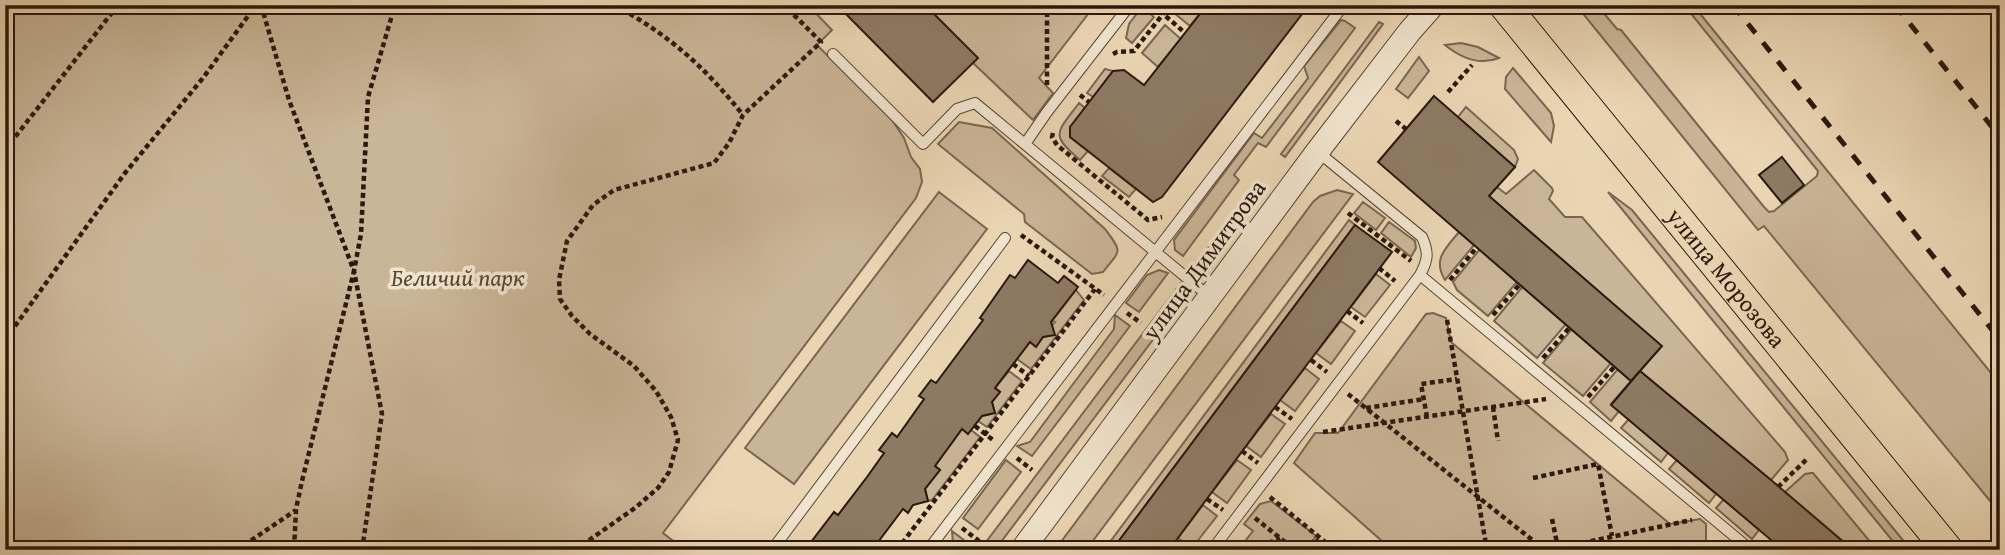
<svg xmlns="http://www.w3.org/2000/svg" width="2005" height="555" font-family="'Gentium Book Plus',serif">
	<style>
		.green { fill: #c9b597; stroke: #796652; stroke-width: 2 }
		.building { fill: #8d7a63; stroke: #29180c; stroke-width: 2 }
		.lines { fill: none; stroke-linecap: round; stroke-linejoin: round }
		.service-casing { stroke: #594736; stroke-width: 12 }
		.tertiary-casing { stroke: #594736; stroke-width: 25 }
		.primary-casing { stroke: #29180c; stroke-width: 32 }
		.path { stroke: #29180c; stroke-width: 4.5; stroke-dasharray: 5 3.5; stroke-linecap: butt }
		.service { stroke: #f1e4ce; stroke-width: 10 }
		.tertiary { stroke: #f1e4ce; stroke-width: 23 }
		.primary { stroke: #ead5b3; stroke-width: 30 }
		.rail { stroke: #29180c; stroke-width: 5; stroke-dasharray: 12 12; stroke-linecap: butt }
		.labels { text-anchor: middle; stroke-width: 7; stroke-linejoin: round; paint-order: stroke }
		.street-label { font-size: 24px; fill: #29180c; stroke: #f1e4ce }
		.park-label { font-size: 24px; font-style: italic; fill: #594736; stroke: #f1e4ce }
	</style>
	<rect width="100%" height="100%" fill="#ead5b3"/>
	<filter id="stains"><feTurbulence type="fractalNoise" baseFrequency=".00286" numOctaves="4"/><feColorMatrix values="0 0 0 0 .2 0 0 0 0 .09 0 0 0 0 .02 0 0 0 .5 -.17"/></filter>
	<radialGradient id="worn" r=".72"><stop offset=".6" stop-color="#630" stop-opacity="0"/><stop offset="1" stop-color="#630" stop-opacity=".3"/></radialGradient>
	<path class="green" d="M5 5H808L832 30 817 45 892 120 904 138 911 157 920 169 922 182 916 198 663 533 685 550H5Z
		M925 5H1095L1039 78 1053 93 1033 120 973 63 977 59Z
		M1181 5H1207L1190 26 1174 13Z
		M1576 5H1597L1617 29 1621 30 1764 207 1769 212 1774 211 1817 176 1818 171 1684 5H1693L2000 384V513L1764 226 1758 230Z
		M1142 7 1154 17 1132 43 1126 38 1129 24Z
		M1341 20 1345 21 1355 28 1266 147 1258 143 1234 175 1239 180 1183 256 1175 250 1174 240 1254 133 1262 138 1308 78 1304 66Z
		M1379 22 1383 24 1285 157 1281 154Z
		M1165 25 1181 39 1158 67 1142 53Z
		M1461 43 1478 47 1499 58C1479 66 1461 58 1445 45Z
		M1419 57 1429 71 1408 98 1396 89Z
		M1513 68 1551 113 1554 126 1551 142 1505 89 1506 77Z
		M1105 69 1113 71 1093 97 1087 93Z
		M1079 103 1085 108 1070 127V137L1088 151 1080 160C1049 134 1057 133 1079 103Z
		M1466 107 1514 150 1518 159 1515 167 1458 117Z
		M959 122 992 128 1105 229C1123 253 1121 249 1103 272L1092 274 1025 222 1024 214 938 144Z
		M1109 168 1136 189 1129 197 1102 176Z
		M1534 170 1552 188 1553 191 1549 199 1565 217H1582L1785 452 1788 460 1771 480 1640 371 1661 346 1489 196 1497 187 1506 194Z
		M1337 190 1353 194 1086 550H1055L1313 202 1320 196Z
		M1252 191C1240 215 1226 258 1196 264Z
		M939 192 987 229 794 484 745 448Z
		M1608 192 1632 210 1911 550H1900Z
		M1363 202 1385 218 1376 230 1354 213Z
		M1349 220 1355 225 1112 550H1104Z
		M1389 222 1415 241 1416 248 1411 257 1381 233Z
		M1459 232 1474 245 1445 280C1432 259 1446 248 1459 232Z
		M1480 249 1517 282 1488 316 1457 290 1453 282Z
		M1159 270 1168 273 1139 312 1126 303 1147 275Z
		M1376 274 1390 285 1365 317 1351 307Z
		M1180 284 1182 299 1179 305 995 550H980Z
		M1523 286 1566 324 1537 358 1494 321Z
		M1076 290 1084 300 1031 369 1017 359 1030 342 1036 346 1043 337 1054 335 1052 325 1055 322 1052 321Z
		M1433 313 1446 318 1451 342 1670 524 1700 519 1706 524V550H1392L1294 463 1315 433H1338L1426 314Z
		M1115 315 1130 326 1032 456 1017 446 1030 442 1114 329Z
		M1341 321 1355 331 1331 364 1316 353Z
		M1572 329 1611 363 1583 396 1543 363Z
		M1305 368 1319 379 1295 411 1280 400Z
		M1618 369 1631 381 1611 404 1619 411 1611 421 1590 402Z
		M1009 371 1022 381 987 427 978 421 982 416 995 413 992 402 1000 392 995 388Z
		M1271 414 1285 424 1261 457 1246 446Z
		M1629 419 1668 453 1661 462 1621 428Z
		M962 429 971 430 980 437 932 500 928 501 925 489 940 470 935 466Z
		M1006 460 1021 472 978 529 963 518Z
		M1237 460 1251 470 1227 503 1212 492Z
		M1677 460 1716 494 1709 503 1669 469Z
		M1811 473H1813L1877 550H1853L1785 492 1805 474Z
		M1724 499 1759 530 1752 539 1716 508Z
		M1271 501 1316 536 1305 550H1238L1253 531 1244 524 1260 504Z
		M1203 505 1217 516 1192 548 1178 538Z
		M952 531 969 544 964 550H948L953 544Z"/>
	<path class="building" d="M837 5H925L978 58 933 102Z
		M1207 5H1309L1162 197 1153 202 1070 137V127L1113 71 1124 70 1144 85Z
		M1434 96 1515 167 1489 196 1662 346 1631 381 1378 162Z
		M1782 157 1804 185 1782 203 1759 175Z
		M1355 225 1392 252 1275 407 1169 550H1112Z
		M1028 260 1058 283 1064 276 1078 287 1051 322 1055 335 1043 337 1036 347 1030 342 995 388 1000 392 992 402 995 413 982 416 968 434 962 429 935 466 940 470 925 489 928 501 913 505 908 513 903 509 872 550H805L834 512 838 515 867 477 884 453 879 450 892 433 897 437 924 399 919 396 931 380 936 383 983 320 980 318 1010 275 1015 278Z
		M1640 371 1771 480 1853 550H1783L1611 405Z"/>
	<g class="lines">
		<defs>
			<path id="service" d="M833 54 923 144 957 109 975 103 1210 297
				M1025 144 1047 112 1130 5
				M1420 275 1751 550
				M772 550 1005 238
				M928 550 1343 6
				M1212 550 1420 275C1428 260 1429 253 1422 237L1318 152"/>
			<path id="tertiary" d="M1022 550 1317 152 1410 31 1433 5"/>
			<g id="primary">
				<path id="s1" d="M1504 5 1948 550"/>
			</g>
		</defs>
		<use href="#service" class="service-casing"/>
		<use href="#tertiary" class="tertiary-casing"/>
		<use href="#primary" class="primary-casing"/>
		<path class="path" d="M261 5 289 100 354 271 302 481 296 509 294 550
			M615 5C671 37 703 65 743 115
			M1153 5 1185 33
			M1113 54 1117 52 1134 51 1170 5
			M1047 85V5
			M1448 92 1472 65
			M1080 95 1089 102
			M1396 121 1406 129
			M1053 133 1052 137 1057 145 1148 220 1162 217
			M5 150 118 5
			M1348 213 1411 261
			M1021 235 1104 295
			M1379 268 1395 281
			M1450 280 1477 247
			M1347 311 1363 323
			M1127 313 1141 323
			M1493 315 1520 284
			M1447 320 1487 550
			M5 340 125 173 203 78 256 5
			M1543 358 1570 327
			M1311 360 1327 372
			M1013 364 1029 376
			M1348 394 1545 550
			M1588 397 1615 366
			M1275 407 1292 419
			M1493 407 1498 441
			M1366 408 1424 399
			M1427 417 1421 384 1457 379
			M975 426 993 440
			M1323 432 1546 399
			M1242 451 1258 463
			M1017 458 1032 470
			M1533 478 1598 464 1612 536
			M1778 487 1807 459
			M1270 497 1335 550
			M1207 499 1223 510
			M1255 518 1295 550
			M1552 519 1558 548
			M962 528 979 541
			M1174 543 1183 550
			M237 550 296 510
			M362 550 382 414 354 271 361 234 368 97 395 5
			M575 550 635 508 658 488 669 472 678 440 671 417 656 391 634 366 590 334 572 316 560 299 559 280 567 241 593 205 614 190 714 163 729 143 743 115 821 42 784 5
			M897 550 1095 289
			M1253 550 1280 538
			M1310 550 1320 537
			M1549 550 1692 520"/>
		<use href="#service" class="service"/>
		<use href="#tertiary" class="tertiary"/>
		<use href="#primary" class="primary"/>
		<path class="rail" d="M1733 5 2000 340
			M1895 5 2000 137"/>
	</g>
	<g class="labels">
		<g class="street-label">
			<text transform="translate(1204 260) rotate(-54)" y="8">улица Димитрова</text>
			<text dy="8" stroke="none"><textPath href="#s1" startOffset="352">улица Морозова</textPath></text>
		</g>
		<g class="park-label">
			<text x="458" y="286">Беличий парк</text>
		</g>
	</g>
	<rect width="2005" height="555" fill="none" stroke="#ead5b3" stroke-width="28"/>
	<rect x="7" y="7" width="1991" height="541" fill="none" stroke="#29180c" stroke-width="3.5"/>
	<rect x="14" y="14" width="1977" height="527" fill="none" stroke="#29180c" stroke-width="2"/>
	<rect width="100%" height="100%" filter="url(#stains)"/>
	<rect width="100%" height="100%" fill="url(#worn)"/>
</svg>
